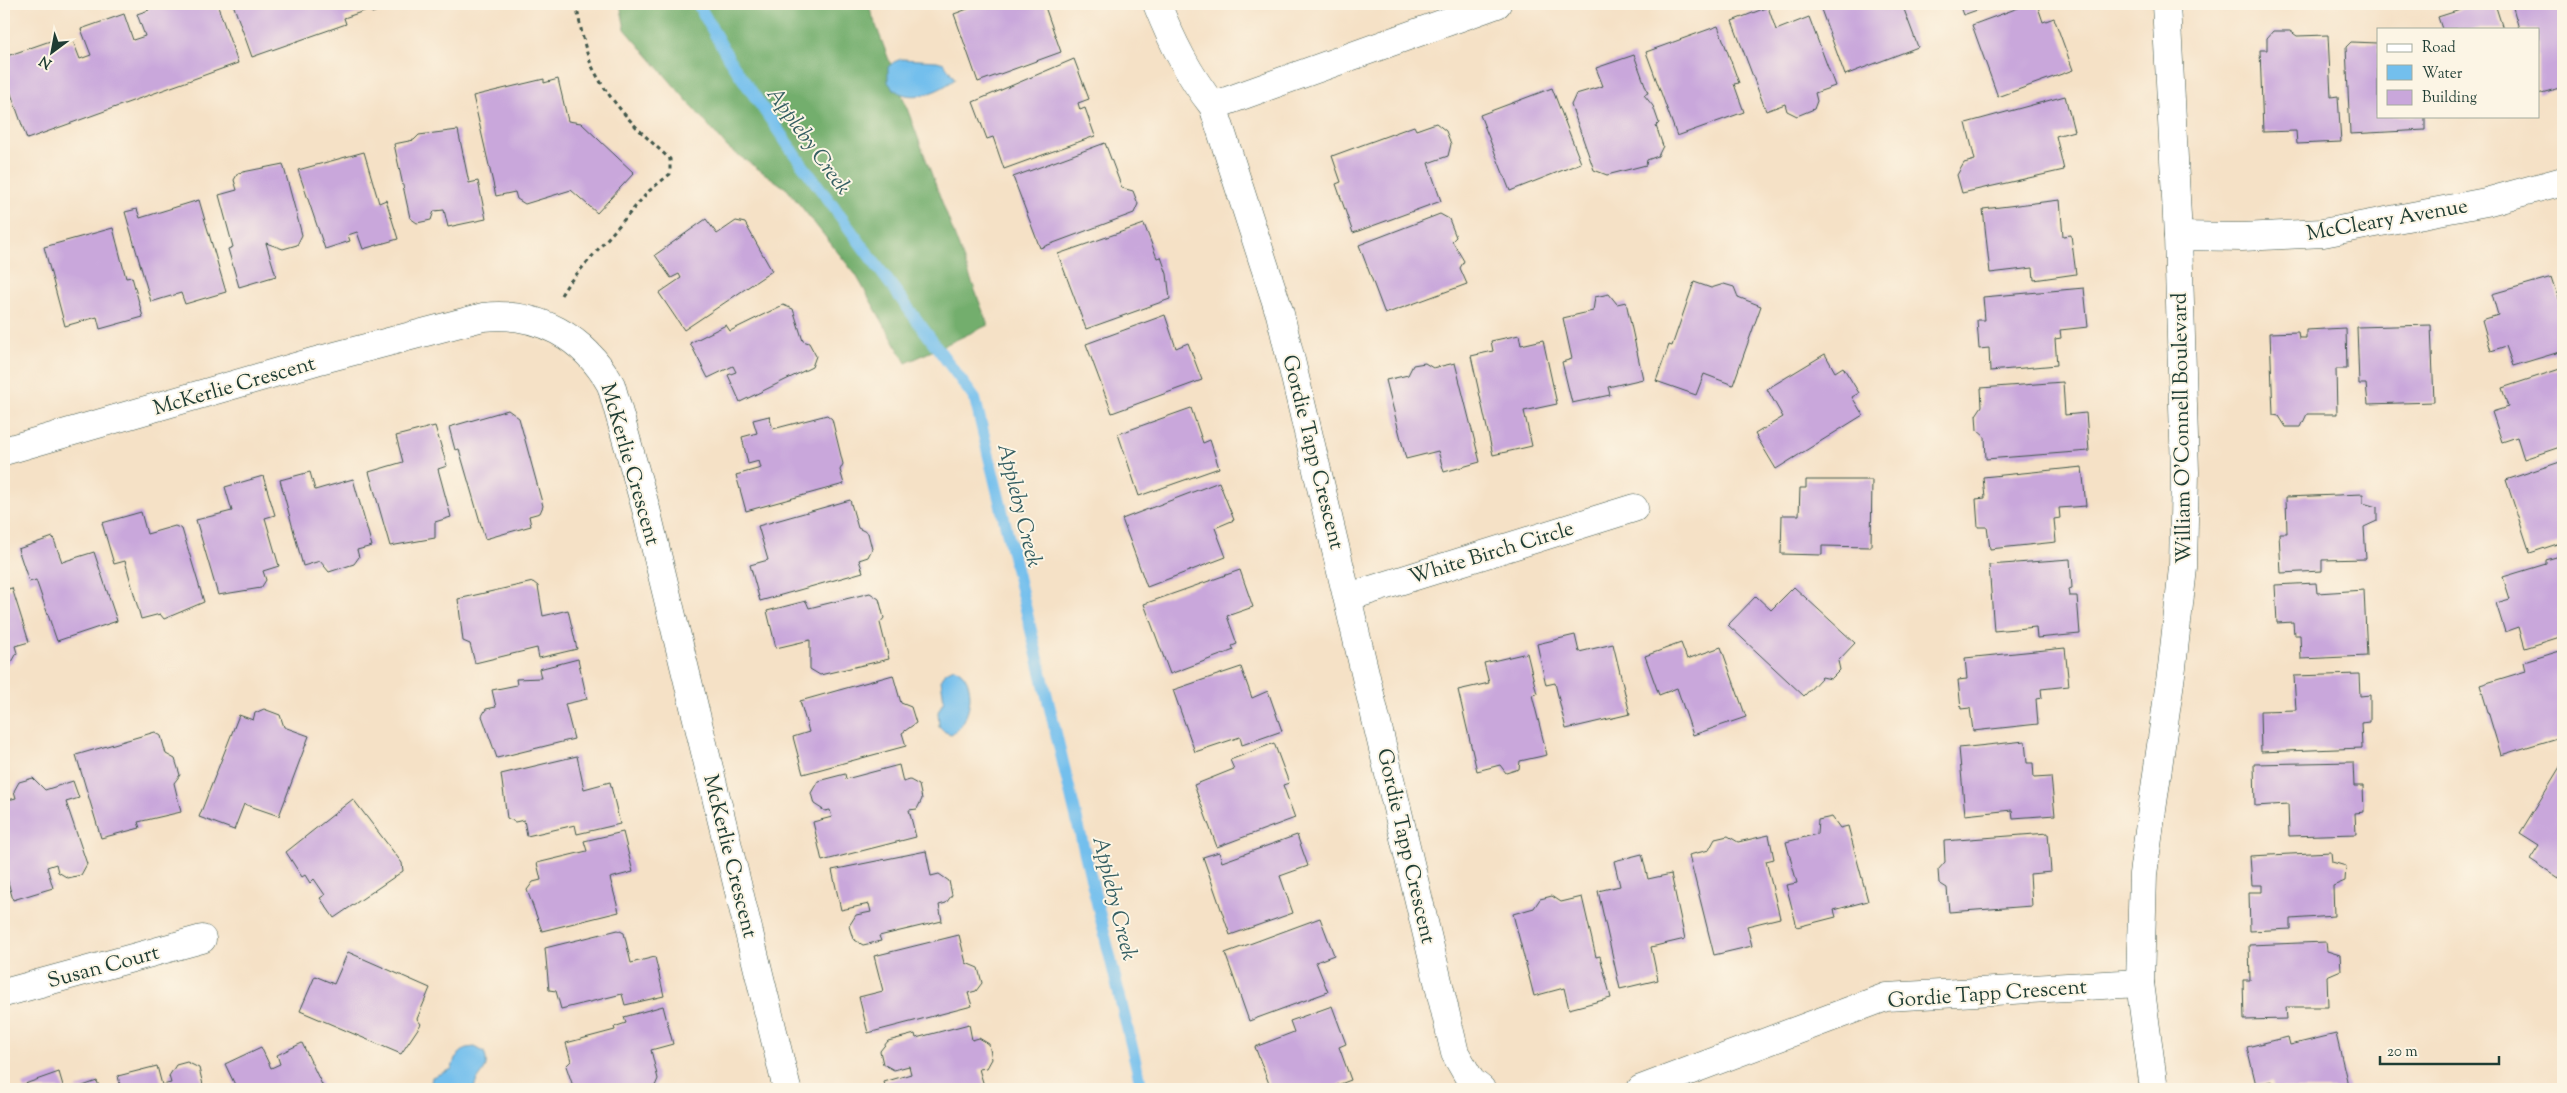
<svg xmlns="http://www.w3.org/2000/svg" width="2567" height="1093" font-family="'Sorts Mill Goudy',serif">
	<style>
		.forest { fill: #73ae6d; stroke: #497650 }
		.water { fill: #73bfed; stroke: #497e90 }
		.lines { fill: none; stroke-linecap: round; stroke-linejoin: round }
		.stream { stroke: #73bfed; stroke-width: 12 }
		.building { fill: #c9a7db }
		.minor-casing { stroke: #3f564a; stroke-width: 29 }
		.tertiary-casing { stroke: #3f564a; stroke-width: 29 }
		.path { stroke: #3f564a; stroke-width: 3; stroke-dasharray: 4 4; stroke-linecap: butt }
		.minor { stroke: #fff; stroke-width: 28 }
		.tertiary { stroke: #fff; stroke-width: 28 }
		.labels { text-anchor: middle; stroke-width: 4; stroke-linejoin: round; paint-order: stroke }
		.street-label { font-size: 21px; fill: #1f3d34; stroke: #fcf5e5 }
		.water-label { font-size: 22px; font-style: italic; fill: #345e62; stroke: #fcf5e5 }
	</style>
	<rect width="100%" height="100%" fill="#fcf5e5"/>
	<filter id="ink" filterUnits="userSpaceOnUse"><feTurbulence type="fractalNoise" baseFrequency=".02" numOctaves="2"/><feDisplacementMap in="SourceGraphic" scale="10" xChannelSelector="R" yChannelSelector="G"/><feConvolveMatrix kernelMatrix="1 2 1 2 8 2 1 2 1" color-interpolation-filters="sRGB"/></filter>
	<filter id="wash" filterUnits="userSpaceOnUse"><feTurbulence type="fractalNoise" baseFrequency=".0096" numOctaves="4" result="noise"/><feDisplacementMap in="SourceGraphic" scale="20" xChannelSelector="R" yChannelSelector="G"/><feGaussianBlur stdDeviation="1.12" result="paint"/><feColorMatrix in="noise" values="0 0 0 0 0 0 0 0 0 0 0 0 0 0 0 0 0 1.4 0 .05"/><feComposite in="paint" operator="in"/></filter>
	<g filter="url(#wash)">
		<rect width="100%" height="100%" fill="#f5e1c6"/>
		<path class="forest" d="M620 4H868L988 325 906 363 856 275 787 189 728 148 625 29Z"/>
		<path class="water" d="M901 59 937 61 944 63 955 79C938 93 903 107 888 82V67L894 62Z
			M954 668C979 677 972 724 951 734L945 732 939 726 938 712 944 700 941 680 946 672Z
			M475 1047 484 1052C492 1072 477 1073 474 1089H430L432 1077 452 1069 455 1058 466 1048Z"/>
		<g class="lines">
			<path class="stream" d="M698 4 729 59 793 152 975 399 1142 1089"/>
		</g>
		<g id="blocks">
			<path class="building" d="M146 4H217L238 63 27 139 4 74V57L56 39 59 46 73 41 80 59 91 55 81 29 124 14 133 40 145 36 137 14 149 10Z
				M233 4H397L372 13 370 9 344 18 346 24 252 57Z
				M981 4H1044L1061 52 978 82 954 14Z
				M1819 4H1902L1918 47 1845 75Z
				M1959 4H1994L1963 15Z
				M2029 4H2037L2043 22 2054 18 2073 70 1998 97 1972 25Z
				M2479 4H2495L2503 29H2442L2438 17Z
				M2512 4H2563V87L2538 94V29H2519Z
				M1768 7 1776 30 1809 17 1835 86 1815 93 1817 101 1814 109 1797 116 1787 111 1785 104 1766 111 1732 21Z
				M1718 26 1739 83 1734 84 1744 112 1677 136 1646 52Z
				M2273 31H2290L2297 36 2328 35 2331 97 2338 96 2341 142 2297 144 2296 131 2263 132 2260 50H2267V38Z
				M2351 42 2378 43V116H2425V130L2350 134 2346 47Z
				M1634 55 1648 93 1644 95 1653 106 1659 123 1656 126 1663 146 1658 156 1647 160 1646 165 1607 175 1594 170 1571 105 1576 94 1603 86 1596 68Z
				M1074 59 1089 99 1078 103 1080 110 1085 108 1095 136 1004 169 993 137 987 139 973 102Z
				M544 79V83L558 79 568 121 581 123 634 173 597 213 571 190 525 204 517 199 515 192 496 196 473 96Z
				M1552 88 1581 163 1510 191 1480 115Z
				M2065 96 2074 131 2056 136 2064 170 1962 193 1957 175 1964 163 1975 160 1966 123Z
				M1436 123 1446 131 1451 144 1448 156 1428 163 1441 201 1353 233 1336 184 1341 182 1332 156 1414 126 1416 130Z
				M458 130 469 183 478 181 486 219 448 227 444 210 434 211 431 220 417 223 410 218 394 144 414 140 419 135Z
				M1105 143 1122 188 1133 191 1138 204 1134 213 1040 248 1013 177Z
				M364 152 379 203 386 200 398 239 363 249 357 232 348 235 350 241 325 249 298 170Z
				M283 164 302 235 297 245 283 249 266 243 276 276 239 287 228 249 233 247 219 195 237 190 234 180 238 173Z
				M199 200 226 292 185 304 181 293 151 302 125 212 137 209 140 218Z
				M2060 200 2063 236 2071 235 2076 274 2034 280 2033 268 1990 273 1983 209Z
				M1440 214 1449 219 1456 237 1452 241 1464 261 1460 268 1467 284 1385 314 1359 245Z
				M706 219 717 234 736 221 745 223 772 271 684 330 659 293 681 278 679 274 671 278 655 255Z
				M1144 224 1157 258 1161 257 1167 274 1170 299 1086 329 1058 254Z
				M113 228 126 278 132 277 143 317 100 329 97 317 65 326 44 247Z
				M2552 277 2563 311V351L2513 366 2506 346 2491 351 2482 320 2498 315 2492 294Z
				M1694 282 1711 288 1724 284 1734 287 1738 297 1761 306 1733 385 1704 374 1696 395 1656 381 1669 345 1672 346Z
				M2084 288 2088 327 2060 330 2061 338 2055 339 2057 365 1990 371 1989 348 1979 349 1977 320H1985L1983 297Z
				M1609 294 1617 304 1626 302 1643 379 1608 387 1610 395 1572 403 1562 362 1572 359 1563 318 1593 311 1595 297Z
				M783 305 793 309 803 341 809 343 816 356 812 367 740 402 728 375 736 372 733 366 708 378 690 343 726 325 730 331Z
				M1165 315 1176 348 1188 343 1202 380 1112 413 1086 344Z
				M2431 325 2434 402 2368 404 2366 384H2359L2357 327Z
				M2346 328 2347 369H2336L2337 414H2307L2301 427H2286L2279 416 2273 415 2270 333 2298 332 2299 338H2306V330Z
				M1519 335 1521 345 1543 340 1557 404 1524 411 1532 446 1493 455 1471 356 1493 351 1491 341Z
				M1825 354 1835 372 1843 367 1859 393 1852 397 1863 415 1776 469 1755 434 1783 417 1767 389Z
				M1425 363 1433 368 1455 363 1480 462 1444 472 1438 451 1406 459 1386 380 1408 375 1413 365Z
				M2563 368V446L2524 459 2517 437 2502 442 2492 412 2508 407 2502 388Z
				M2063 382 2065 415 2086 413 2089 451 1986 459 1985 437 1977 430 1976 415 1982 406 1981 388Z
				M1191 408 1203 443 1210 440 1219 468 1139 496 1118 434Z
				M508 410 519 418 543 506 540 513 529 516 531 526 485 539 459 449 455 450 449 427Z
				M827 415 832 419 843 464 840 470 844 484 746 511 736 475 761 468 759 461 748 464 742 437 757 433 753 420 769 416 773 429Z
				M435 426 447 466 438 469 451 517 435 522V538L390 546 369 472 403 462 396 436Z
				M2563 461V542L2530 553 2506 480Z
				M2082 467 2086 506 2059 508 2060 518 2054 519 2056 542 1990 549 1987 527H1978L1976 499 1985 498 1983 477Z
				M310 472 315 490 353 479 372 546 357 550 359 557 354 564 329 572 320 561 303 566 280 480Z
				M263 476 275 515 265 518 279 566 263 571 266 580 261 588 218 595 196 520 232 511 225 487Z
				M1806 480H1872L1871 547 1822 546V555L1781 554 1782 515H1799L1800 488H1806Z
				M1219 482 1234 520 1215 528 1226 557 1147 587 1122 519Z
				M2363 494V503L2377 507V521L2364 527 2366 559 2322 560V571L2281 573 2279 533H2287L2286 497Z
				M850 500 858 528 868 533 872 549 868 557 859 560 863 572 760 601 750 565 768 560 758 526Z
				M141 512 147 534 175 526 182 529 204 602 164 619 160 614 141 619 125 561 114 564 102 523Z
				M53 537 62 562 94 552 117 621 57 641 36 580 29 582 18 549Z
				M2563 555V636L2525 648 2519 627 2505 632 2496 603 2510 599 2503 577 2546 564V560Z
				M2070 559 2072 588 2068 589 2069 596H2077L2080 634 2037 638 2036 627 1994 631 1989 565Z
				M1240 570 1253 607 1227 616 1237 644 1232 646 1234 650 1170 674 1144 604Z
				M533 582 538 586 543 616 568 610 577 649 539 658 537 648 475 663 470 644 463 641 458 599Z
				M2316 583 2317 593 2364 590 2367 656 2301 659 2300 635H2294L2293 622 2277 623 2275 585Z
				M1794 587 1855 643 1838 661 1840 670 1831 679 1822 677 1804 696 1728 625 1756 596 1771 610Z
				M12 588 29 642 15 646 17 653 12 662 4 665V590Z
				M870 593 879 599 884 618 880 623 889 659 820 675 810 669V640L776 648 767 611 806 601 809 608Z
				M1575 635 1579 652 1613 644 1630 714 1566 729 1555 683 1546 685 1537 644Z
				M1681 643 1687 659 1721 647 1746 717 1693 735 1677 688 1659 695 1645 656Z
				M2065 648 2069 686 2041 689 2042 698 2036 699 2038 724 1973 731 1970 708 1961 709 1958 680 1967 679 1965 658Z
				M2563 650V736L2501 755 2480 685 2526 671 2524 662Z
				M1527 653 1537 694 1532 695 1547 755 1520 761 1519 769 1506 773 1500 765 1477 771 1458 690 1489 683 1484 663Z
				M578 659 587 699 565 704 574 739 497 758 482 716 486 709 496 707 492 690 517 685 516 679 541 678 539 669Z
				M1241 667 1252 698 1268 691 1282 731 1242 745 1240 737 1195 752 1173 690Z
				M2359 674 2360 696 2370 695V722L2361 723 2362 748 2261 752 2260 711 2296 710 2294 676Z
				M893 675 901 703 911 707 916 723 902 733 906 746 803 774 793 737 809 732 800 701Z
				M264 709 280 715 284 727 309 736 279 816 244 804 234 830 199 817 239 715 253 720 255 713Z
				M155 732 161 736 166 754 175 759 180 775 174 783 181 812 138 822 140 828 101 838 76 755Z
				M2025 741 2027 763H2033L2034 778 2051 777 2055 815 2013 818 2012 810 1965 815 1959 748Z
				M1274 743 1289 783 1283 785 1295 818 1217 847 1194 785 1234 769 1230 760Z
				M577 756 584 789 610 782 620 824 577 834 575 825 527 836 524 820 515 822 507 818 501 774Z
				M2353 762 2354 786H2363L2364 812 2355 813 2356 834 2289 836 2288 804 2255 806 2254 764Z
				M2563 763V871L2559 878 2530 859 2539 845 2520 833Z
				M899 765 903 782 910 780 919 785 922 799 917 809 909 810 916 837 822 861 813 822 832 817 830 810 825 811 814 804 811 793 818 781 845 774 846 779Z
				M33 778 45 790 73 781 79 798 66 802 87 864 81 875 68 878 58 872 56 864 47 867 53 888 13 900 4 867V862L8 860 4 845V801L16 798 14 791 19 782Z
				M353 799 402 863 403 871 334 918 320 898 325 895 314 879 310 883 305 875 302 877 286 852Z
				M1832 817 1840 828 1848 826 1868 901 1834 910 1836 917 1797 927 1786 885 1797 883 1786 842 1817 834 1818 820Z
				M623 832 633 872 610 878 619 912 542 931 527 890 533 882 541 880 537 863 587 851 584 841Z
				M2048 833 2051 872 2030 874 2032 906 1949 912 1947 888 1939 883 1938 870 1945 862 1944 841Z
				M1297 835 1308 866 1280 876 1293 913 1230 935 1203 857 1219 852 1222 862Z
				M1769 835 1774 859 1766 861 1780 918 1747 926 1752 946 1714 955 1689 855 1709 850 1715 839 1728 836 1738 842Z
				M926 851 931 876 939 874 949 881 952 895 946 903 939 905 942 921 879 936 881 941 863 945 853 939 849 926 856 915 871 912 869 904 841 910 832 870Z
				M2331 852 2332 862 2346 866 2345 881 2333 886 2334 916 2291 919V929L2250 931 2249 892H2262V885H2252L2250 856Z
				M1642 854 1648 879 1671 874 1685 939 1651 947 1658 980 1620 989 1598 891 1620 886 1614 861Z
				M1552 896 1561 902 1582 897 1596 957 1600 956 1611 998 1569 1009 1564 988 1534 996 1513 914 1534 908 1540 899Z
				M1320 918 1334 955 1316 962 1328 992 1249 1021 1225 953Z
				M618 930 624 933 631 963 655 957 664 996 625 1005 622 994 561 1009 556 991 549 990 545 948Z
				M959 935 966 963 978 968 982 983 976 991 968 993 972 1006 868 1033 859 997 883 991 874 956Z
				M2326 942 2327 951 2340 955 2341 970 2327 976 2328 1007H2286L2287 1019 2244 1020 2243 980H2250L2249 945Z
				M348 952 430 988 417 1019 421 1024 401 1054 300 1011 315 976 334 984Z
				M663 1006 673 1044 651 1050 658 1079 655 1086 643 1089H574L566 1066 571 1061 566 1043 615 1030 614 1027 626 1023 624 1017Z
				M1332 1006 1346 1044 1339 1047 1351 1080 1327 1089H1271L1255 1047 1294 1032 1290 1021Z
				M969 1024 972 1040 979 1038 989 1044 992 1059 987 1068 979 1069 985 1089H886L884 1082 911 1074 909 1066 894 1070 883 1064 880 1051 888 1041 915 1034 916 1038Z
				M2336 1034 2349 1089H2274L2272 1081 2256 1085 2247 1047 2288 1037 2290 1045Z
				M302 1043 324 1089H237L225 1064 261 1047 271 1068 280 1064 277 1055Z
				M187 1062 199 1068 204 1089H121L118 1076 157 1066 162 1085 171 1083 169 1076 176 1065Z
				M59 1072 64 1089H24L22 1085Z
				M97 1081 100 1089H74Z"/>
		</g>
	</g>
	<g filter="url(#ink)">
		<use href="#blocks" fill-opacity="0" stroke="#3f564a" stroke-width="1"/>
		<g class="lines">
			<defs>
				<path id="minor" d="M1157 4C1172 42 1188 74 1213 106
					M2178 236 2242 237 2323 233 2486 202 2563 181
					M4 451 316 361 483 317C538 311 584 337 611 385L646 509 787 1089
					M1348 597 1634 508
					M4 993 202 939
					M1481 1089 1471 1081 1455 1053 1280 314 1213 106 1497 4
					M1641 1089 1886 997 2140 983"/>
				<path id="tertiary" d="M2154 1089 2140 983 2143 874 2172 667 2183 568 2185 472 2178 236 2166 4"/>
			</defs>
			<use href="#minor" class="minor-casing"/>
			<use href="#tertiary" class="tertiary-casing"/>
			<path class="path" d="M561 295 568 284 649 191 670 174V159C642 134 614 107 596 74 584 53 581 27 576 4"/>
			<use href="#minor" class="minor"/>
			<use href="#tertiary" class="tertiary"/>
		</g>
	</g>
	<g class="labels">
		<g class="street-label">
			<text transform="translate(2387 219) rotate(-10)" y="7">McCleary Avenue</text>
			<text transform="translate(234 385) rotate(-16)" y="7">McKerlie Crescent</text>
			<text transform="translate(2181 428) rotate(-91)" y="7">William O'Connell Boulevard</text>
			<text transform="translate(1314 452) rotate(76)" y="7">Gordie Tapp Crescent</text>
			<text transform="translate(631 464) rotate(74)" y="7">McKerlie Crescent</text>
			<text transform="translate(1491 552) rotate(-17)" y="7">White Birch Circle</text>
			<text transform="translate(1407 846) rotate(77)" y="7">Gordie Tapp Crescent</text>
			<text transform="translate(731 856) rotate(76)" y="7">McKerlie Crescent</text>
			<text transform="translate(103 966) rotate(-15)" y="7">Susan Court</text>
			<text transform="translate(1987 993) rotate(-4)" y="7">Gordie Tapp Crescent</text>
		</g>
		<g class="water-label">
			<text transform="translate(810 140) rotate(54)" y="8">Appleby Creek</text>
			<text transform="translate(1021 505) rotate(76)" y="8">Appleby Creek</text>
			<text transform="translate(1116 898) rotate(76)" y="8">Appleby Creek</text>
		</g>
	</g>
	<rect width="2567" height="1093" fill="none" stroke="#fcf5e5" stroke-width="20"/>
	<rect x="2377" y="28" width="162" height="90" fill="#fcf5e5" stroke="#a4ab9e"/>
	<rect x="2387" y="44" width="25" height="8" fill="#ffffff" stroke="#a4ab9e"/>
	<text x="2422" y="52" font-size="15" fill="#1f3d34">Road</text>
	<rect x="2387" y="65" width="25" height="15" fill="#73bfed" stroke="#a4ab9e"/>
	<text x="2422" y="78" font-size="15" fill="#1f3d34">Water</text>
	<rect x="2387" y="90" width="25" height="15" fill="#c9a7db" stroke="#a4ab9e"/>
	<text x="2422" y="102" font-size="15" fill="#1f3d34">Building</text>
	<g transform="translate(52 52) rotate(212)" stroke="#fcf5e5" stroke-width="4" paint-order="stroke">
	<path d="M0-4L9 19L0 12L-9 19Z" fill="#1f3d34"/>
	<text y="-8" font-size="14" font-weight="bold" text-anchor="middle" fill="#1f3d34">N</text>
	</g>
	<path d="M2380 1056v8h119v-8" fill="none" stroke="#1f3d34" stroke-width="2.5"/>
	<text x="2387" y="1056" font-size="15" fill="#1f3d34" stroke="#fcf5e5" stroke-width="4" paint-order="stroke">20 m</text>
</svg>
